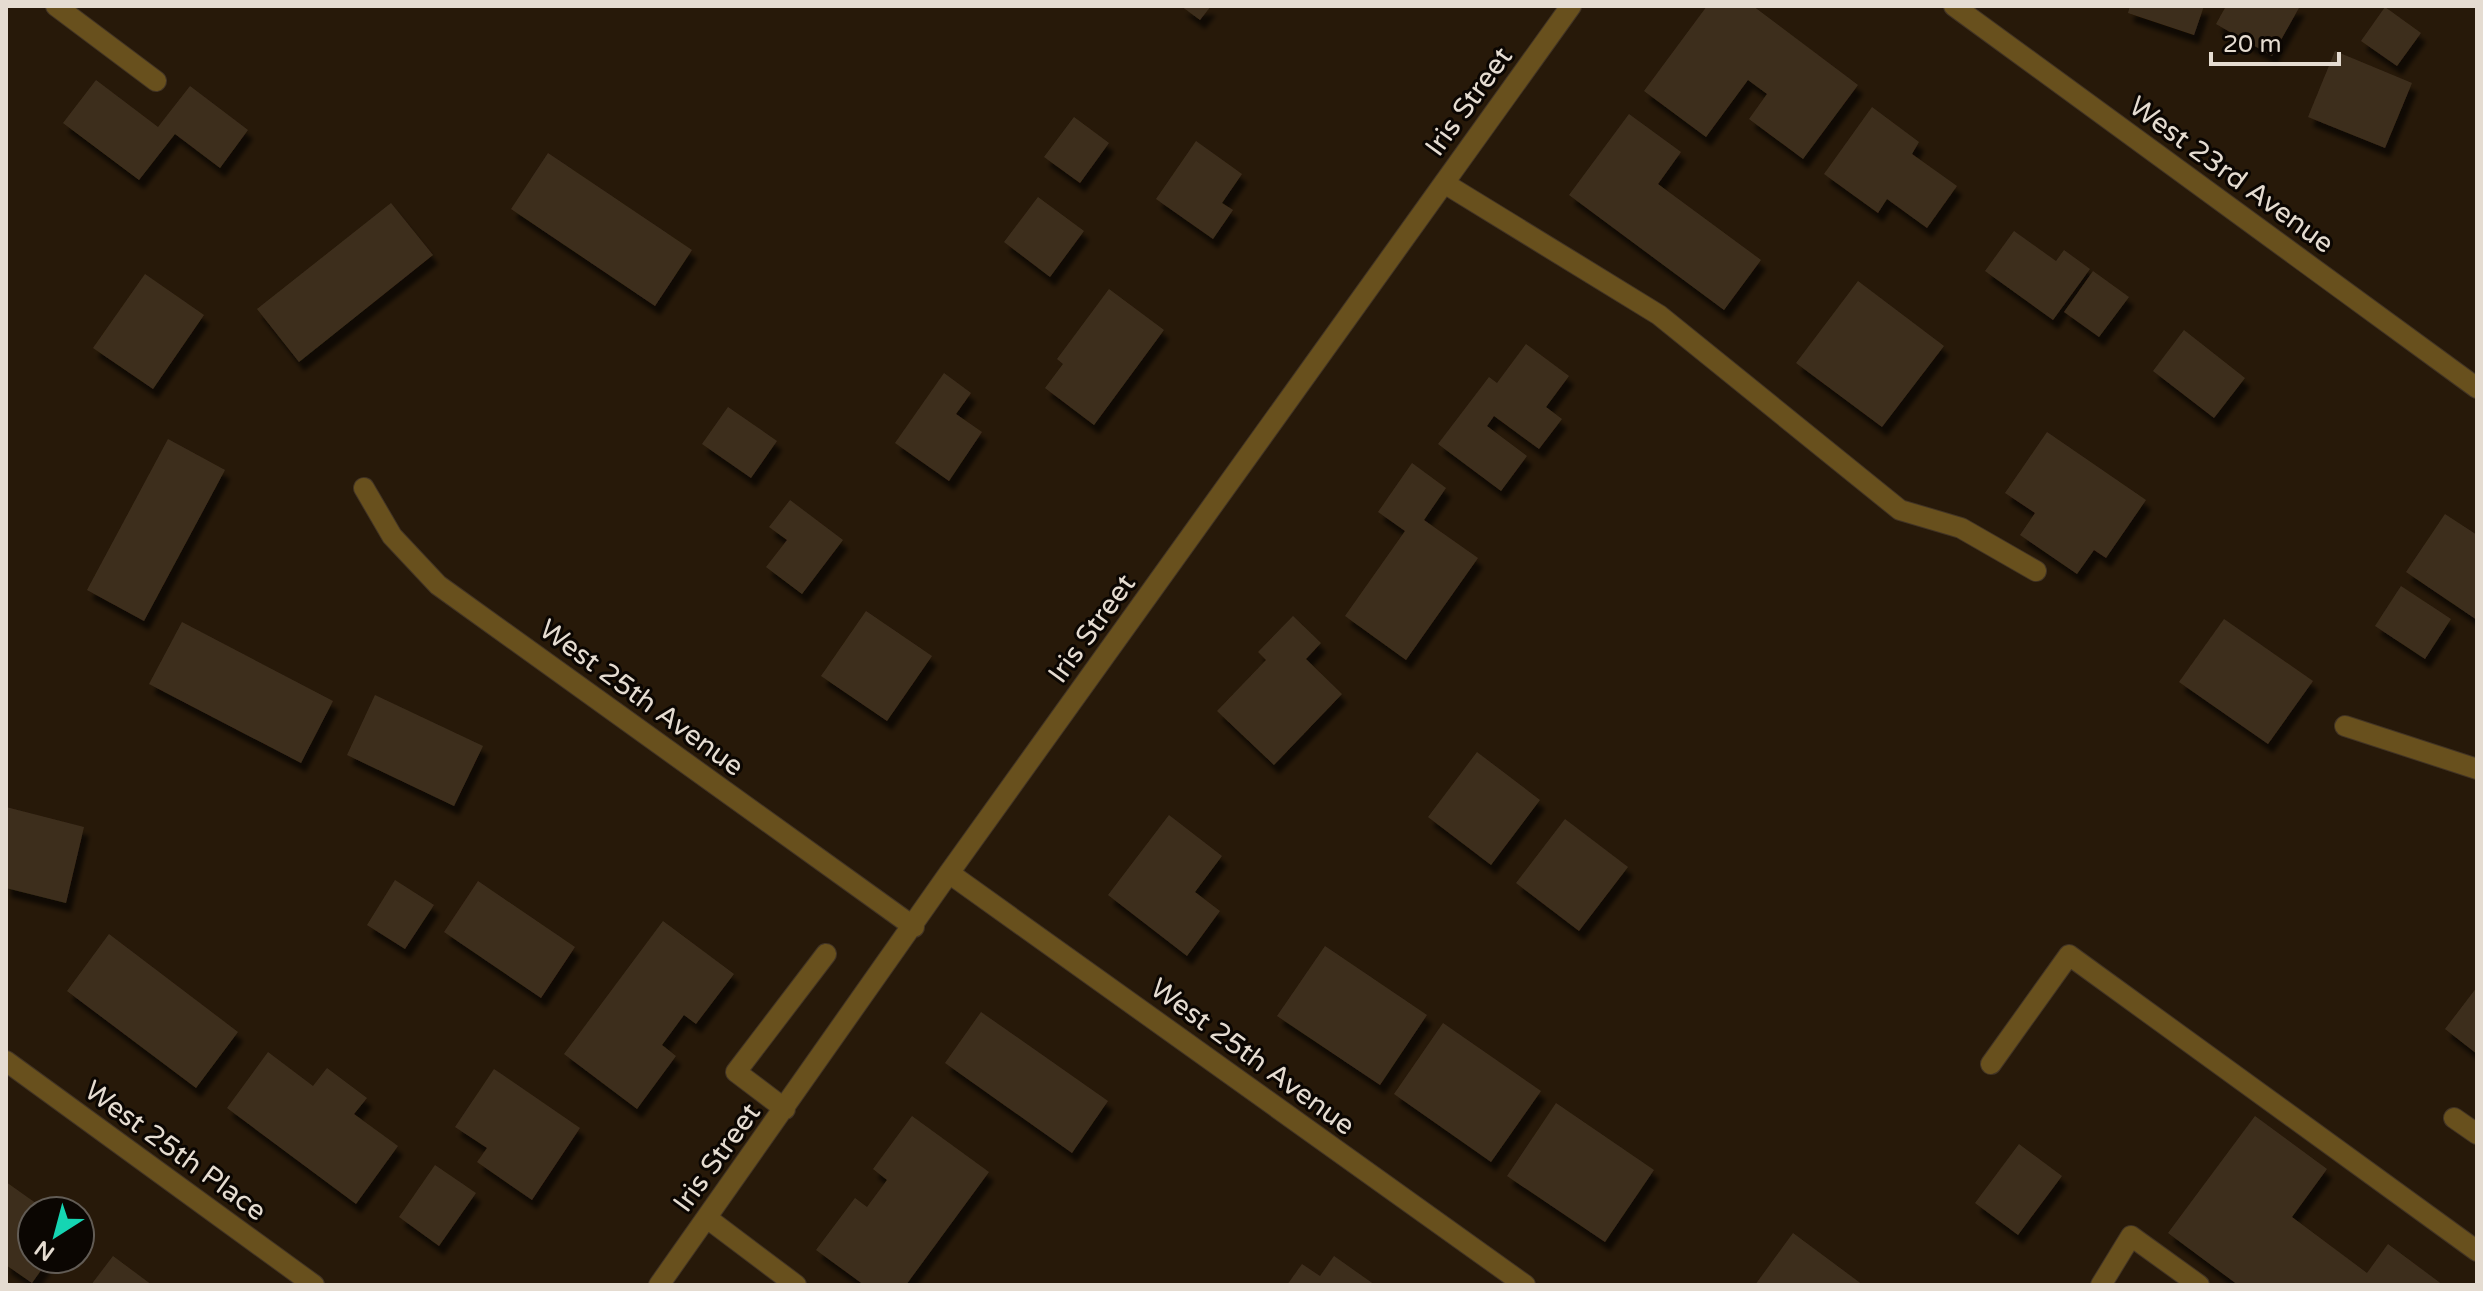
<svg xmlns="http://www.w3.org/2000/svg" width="2483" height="1291" font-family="'Varela Round',sans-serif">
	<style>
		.building { fill: #3d2e1d; filter: url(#shadow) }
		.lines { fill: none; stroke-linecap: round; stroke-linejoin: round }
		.minor-casing { stroke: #423425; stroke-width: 22 }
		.minor { stroke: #68501d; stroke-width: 20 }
		.labels { text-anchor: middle; stroke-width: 6; stroke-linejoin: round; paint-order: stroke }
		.street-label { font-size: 28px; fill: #e5dcd1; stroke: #0b0602 }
	</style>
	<defs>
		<filter id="shadow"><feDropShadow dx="5" dy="9" stdDeviation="2" flood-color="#0009"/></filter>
	</defs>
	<rect width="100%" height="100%" fill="#271909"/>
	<path class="building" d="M1181 6H1211L1200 20Z
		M1707 6H1753L1858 85 1803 159 1749 119 1767 94 1748 80 1706 137 1644 91Z
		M2130 6H2204L2194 35 2128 13Z
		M2226 6H2300L2272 56 2216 24Z
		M2385 7 2421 33 2397 66 2361 41Z
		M2335 51 2412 83 2385 148 2308 117Z
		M96 80 158 127 190 86 248 130 220 168 175 134 139 180 63 123Z
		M1872 107 1919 142 1912 154 1957 186 1927 228 1887 199 1878 213 1824 174Z
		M1629 114 1681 152 1658 184 1761 260 1724 310 1569 195Z
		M1074 117 1109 143 1080 183 1044 157Z
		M1196 141 1242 174 1222 203 1233 210 1213 239 1156 199Z
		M548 153 692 250 655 306 511 209Z
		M1038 197 1084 231 1050 277 1004 242Z
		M391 203 433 255 299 362 257 309Z
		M2014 231 2056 261 2064 250 2090 269 2053 320 1985 271Z
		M2093 271 2129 297 2099 337 2064 312Z
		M145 274 204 315 153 389 93 348Z
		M1858 281 1944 346 1882 427 1796 363Z
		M1109 289 1164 330 1094 425 1045 388 1063 364 1057 359Z
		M2184 330 2245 378 2214 418 2153 371Z
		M1526 344 1569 376 1546 407 1562 419 1539 449 1494 416 1487 426 1527 456 1501 491 1438 444 1489 377 1497 383Z
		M944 373 971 393 956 414 982 432 949 481 895 443Z
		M728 407 777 441 751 478 702 444Z
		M2047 432 2146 500 2106 558 2094 550 2077 574 2020 535 2035 513 2005 493Z
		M168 439 225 470 144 621 87 590Z
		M1412 463 1446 488 1424 520 1478 558 1406 660 1345 616 1405 531 1378 512Z
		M790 500 843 540 802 594 766 567 787 540 769 527Z
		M2445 514 2477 535V620L2406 572Z
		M2401 586 2451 619 2425 659 2375 626Z
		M866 611 932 656 887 721 821 676Z
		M1293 616 1321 643 1306 659 1342 694 1274 765 1217 711 1266 660 1258 652Z
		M2224 619 2313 681 2268 744 2179 682Z
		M182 622 333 701 301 763 149 684Z
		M375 695 483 746 454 806 347 755Z
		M1477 752 1540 800 1491 865 1428 817Z
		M6 807 84 827 66 903 6 888Z
		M1169 815 1222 856 1195 892 1220 911 1187 956 1108 895Z
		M1565 819 1628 867 1579 931 1516 883Z
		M395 880 434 905 405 949 367 925Z
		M478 881 575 947 541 998 444 932Z
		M663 921 734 974 696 1024 684 1015 662 1045 676 1056 637 1109 564 1054Z
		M109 934 238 1032 196 1088 67 991Z
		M1325 946 1427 1015 1380 1085 1277 1016Z
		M2477 987V1054L2445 1029Z
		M981 1012 1108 1101 1072 1153 945 1063Z
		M1443 1023 1541 1091 1491 1162 1394 1094Z
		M268 1052 313 1086 327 1068 367 1098 354 1114 398 1146 356 1204 227 1108Z
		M494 1069 580 1128 532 1200 477 1162 487 1148 455 1127Z
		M1556 1103 1654 1170 1605 1242 1507 1176Z
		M912 1116 989 1172 906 1285H864L816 1250 855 1198 867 1207 887 1180 873 1169Z
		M2255 1116 2327 1169 2292 1217 2367 1273 2388 1244 2443 1285H2238L2168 1233Z
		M2019 1144 2062 1176 2018 1235 1975 1203Z
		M435 1165 476 1193 439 1246 399 1217Z
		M6 1182 47 1211H32V1259H49L32 1283 6 1265Z
		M1793 1233 1863 1285H1755Z
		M113 1256 152 1285H91Z
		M1334 1256 1375 1285H1287L1302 1264 1320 1276Z"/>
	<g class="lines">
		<defs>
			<path id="minor" d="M56 6 156 81
				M1954 6 2477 388
				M1444 183 1659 315 1900 510 1961 528 2036 571
				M364 488 392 536 438 585 914 927
				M2345 726 2477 769
				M949 873 1525 1285
				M6 1061 314 1285
				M1991 1064 2069 955 2477 1251
				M785 1109 736 1072 826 954
				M2454 1118 2477 1134
				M707 1218 796 1285
				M659 1285 949 873 1571 6
				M2101 1285 2131 1236 2199 1285"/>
		</defs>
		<use href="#minor" class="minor-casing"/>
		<use href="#minor" class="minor"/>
	</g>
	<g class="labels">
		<g class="street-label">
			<text transform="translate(1468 101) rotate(-54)" y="10">Iris Street</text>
			<text transform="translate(2232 174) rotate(36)" y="10">West 23rd Avenue</text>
			<text transform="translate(1091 628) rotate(-54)" y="10">Iris Street</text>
			<text transform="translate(642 697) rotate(36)" y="10">West 25th Avenue</text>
			<text transform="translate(1253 1056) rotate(36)" y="10">West 25th Avenue</text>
			<text transform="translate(176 1150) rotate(36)" y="10">West 25th Place</text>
			<text transform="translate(716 1157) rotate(-54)" y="10">Iris Street</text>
		</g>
	</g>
	<rect width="2483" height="1291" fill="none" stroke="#e5dcd1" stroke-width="16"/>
	<g transform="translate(56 1235) rotate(216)"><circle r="38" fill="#0b0602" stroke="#625c55" stroke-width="2"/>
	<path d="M0-6L14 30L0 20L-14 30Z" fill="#15d5b3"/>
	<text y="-12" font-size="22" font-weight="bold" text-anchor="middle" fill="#e5dcd1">N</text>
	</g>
	<path d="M2211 52v12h128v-12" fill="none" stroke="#e5dcd1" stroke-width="4"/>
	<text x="2223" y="52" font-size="24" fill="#e5dcd1" stroke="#0b0602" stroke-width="6" paint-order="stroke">20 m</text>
</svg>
